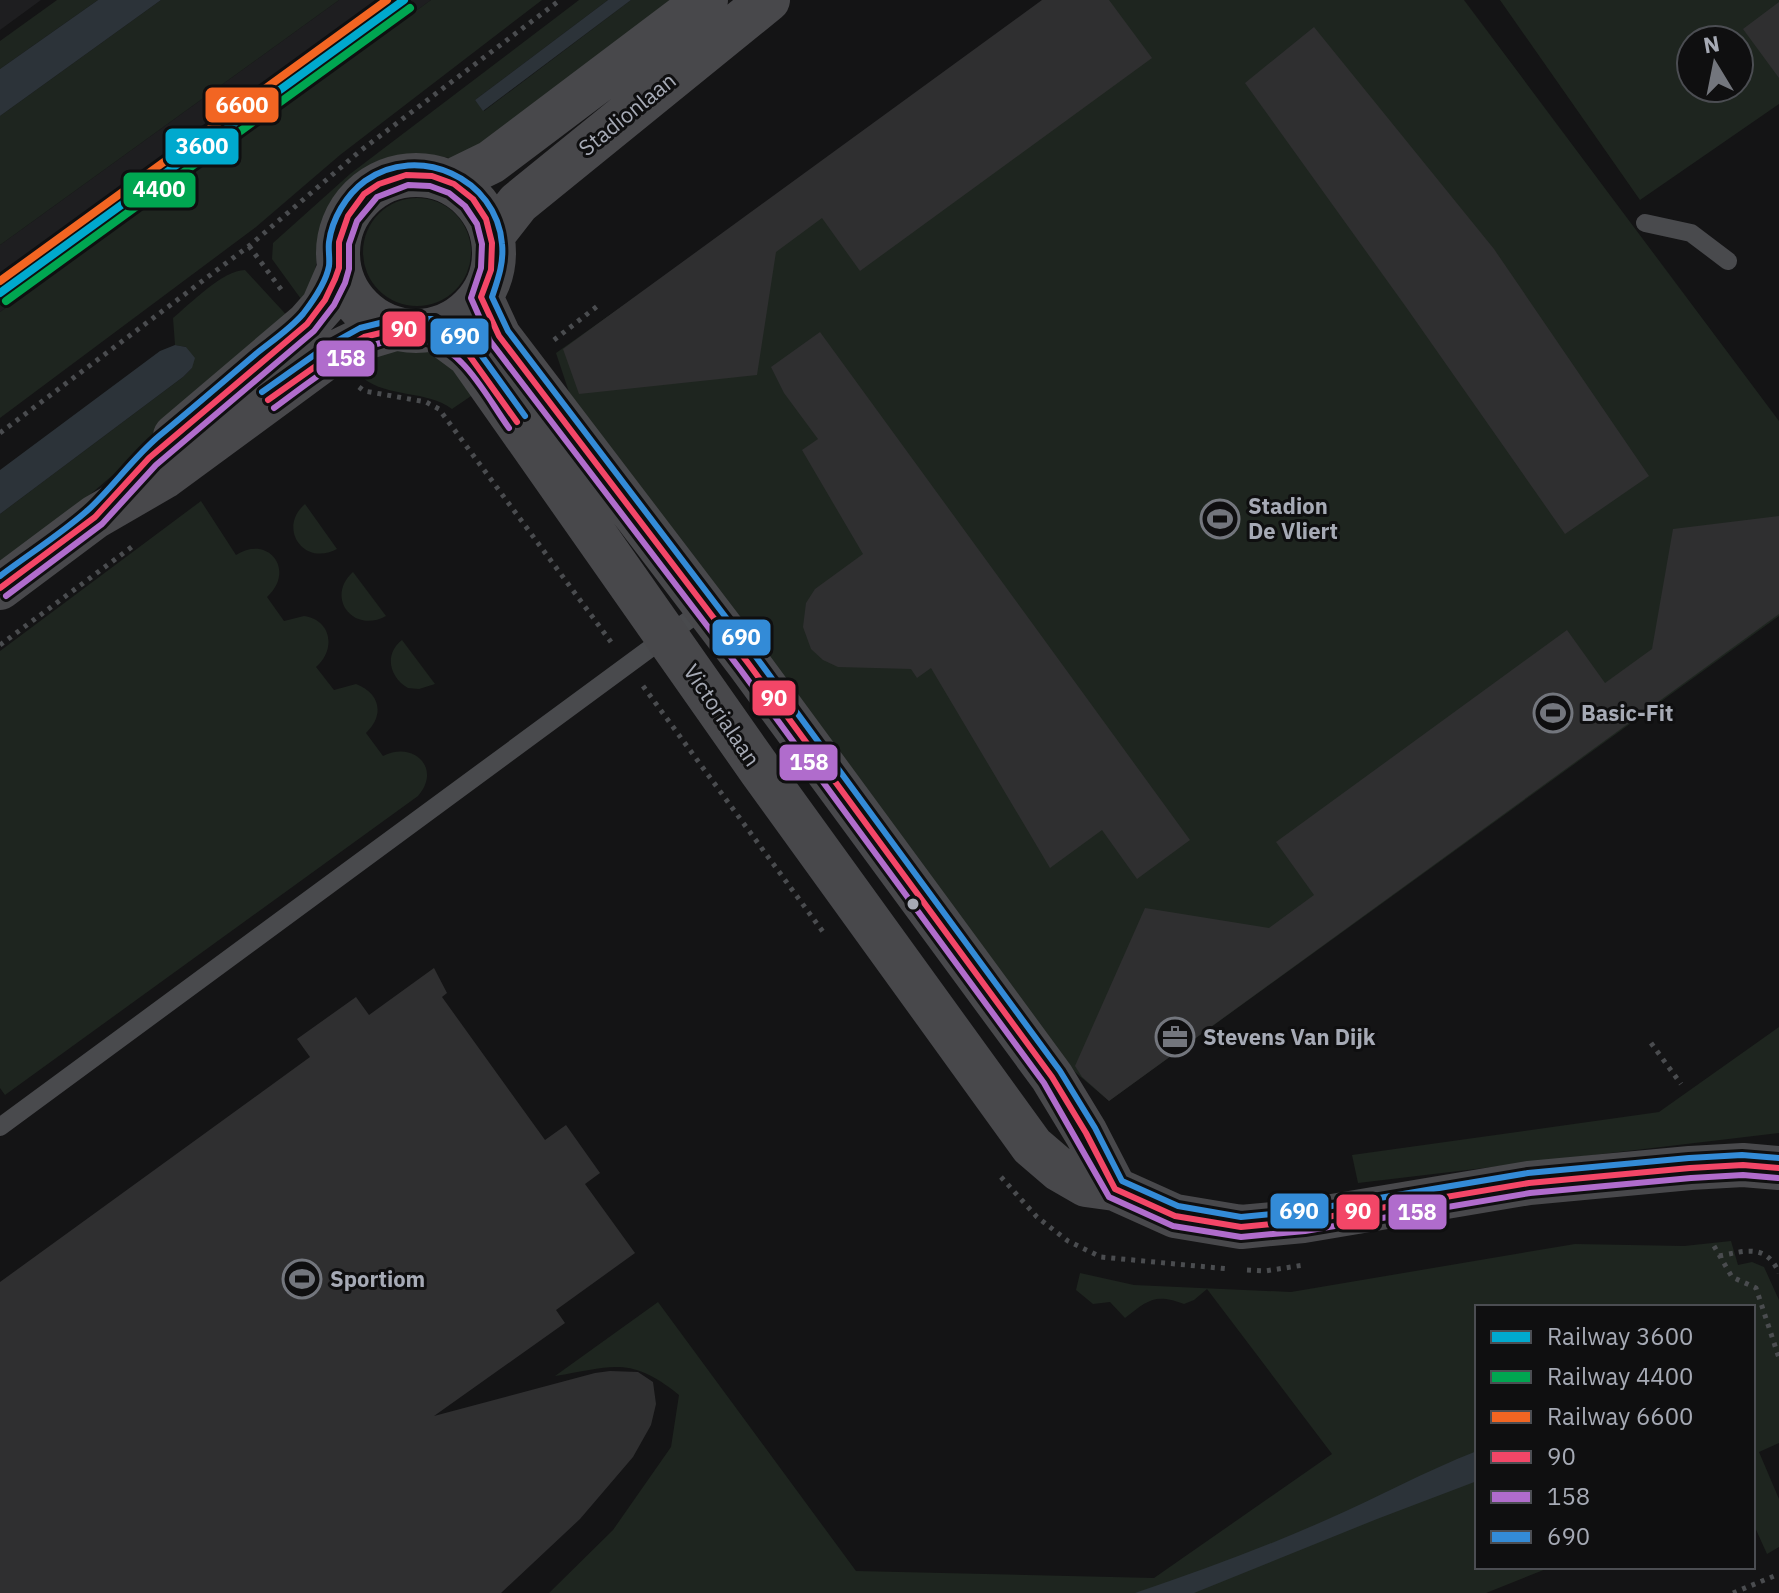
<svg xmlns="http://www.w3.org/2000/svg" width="1779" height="1593" font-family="'IBM Plex Sans',sans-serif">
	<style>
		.built { fill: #1e1e20 }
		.green { fill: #1e251f; fill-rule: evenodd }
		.water { fill: #2c3339 }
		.building { fill: #2f2f30 }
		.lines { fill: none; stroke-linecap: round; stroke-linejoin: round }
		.path { stroke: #4a4c4f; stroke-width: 5; stroke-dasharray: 4 6; stroke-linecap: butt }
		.lane { stroke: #494a4d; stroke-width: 18 }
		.secondary { stroke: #48484b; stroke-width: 44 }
		.bus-1-casing { stroke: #0f0f10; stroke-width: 12 }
		.bus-2-casing { stroke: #0f0f10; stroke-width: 12 }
		.bus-3-casing { stroke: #0f0f10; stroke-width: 12 }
		.bus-1 { stroke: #f34667; stroke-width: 6 }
		.bus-2 { stroke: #b06ccc; stroke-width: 6 }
		.bus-3 { stroke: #338bd7; stroke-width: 6 }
		.rail-1-casing { stroke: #0f0f10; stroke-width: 14 }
		.rail-2-casing { stroke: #0f0f10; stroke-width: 14 }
		.rail-3-casing { stroke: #0f0f10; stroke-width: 14 }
		.rail-1 { stroke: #00a9ce; stroke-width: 8 }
		.rail-2 { stroke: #00a651; stroke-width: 8 }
		.rail-3 { stroke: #f26522; stroke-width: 8 }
		.bus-dot { fill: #a6aab5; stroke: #0f0f10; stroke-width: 3 }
		.labels { text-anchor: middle; stroke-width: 6; stroke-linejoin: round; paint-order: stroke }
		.street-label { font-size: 22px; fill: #a6aab5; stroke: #0f0f10 }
		.poi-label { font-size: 22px; font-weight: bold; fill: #a6aab5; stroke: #0f0f10; text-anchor: start }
		.line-badge { stroke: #0f0f10; stroke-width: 3 }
		.badge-label { font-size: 22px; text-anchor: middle; font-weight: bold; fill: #fff }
	</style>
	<rect width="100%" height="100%" fill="#141415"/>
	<path class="built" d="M0 0H41L0 30Z
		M339 0H431L0 312V245Z"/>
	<path class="green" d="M57 0H98L0 69V41Z
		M161 0H339L0 245V116Z
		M431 0H542L340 155 256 227 0 418V312Z
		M579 0H608L475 100 484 111 631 0H682L459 160C415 150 376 151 343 185 334 195 325 209 322 222 316 249 320 278 301 299L272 259 273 243 350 174Z
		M1056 0H1464L1779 421V616L1109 1101 1075 1072 571 398 556 353Z
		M1500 0H1779V104L1640 200ZM1691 40H1739V88H1691Z
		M363 252a54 54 0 1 1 108 0a54 54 0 1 1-108 0Z
		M245 270 292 321 64 517 0 565V514L183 377 192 368 186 347 175 345 173 318C190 304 223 270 245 270Z
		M388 345 432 350 477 392 452 409C427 390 388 398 363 378 357 373 352 365 348 358Z
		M201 501 236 555C269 534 296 571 267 597L284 621 304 616C332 620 336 650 316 667L334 690 356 684C380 693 385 715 366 733L383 756C414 740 442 769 418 796L5 1095 0 1088V651Z
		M305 504 337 549C304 567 277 528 305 504Z
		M353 572 386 616C353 634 325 597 353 572Z
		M402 640 435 684 419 689 408 688C389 677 384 654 402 640Z
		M1779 1027V1133L1358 1183 1352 1155 1659 1112Z
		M1731 1241 1738 1265 1752 1262 1764 1267 1779 1300V1443L1759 1452 1779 1499V1547L1767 1554 1753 1523V1307H1477V1567H1551L1486 1593H549L613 1530 671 1447 679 1395C630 1355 612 1367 555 1376L658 1302 856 1571 1154 1578 1332 1454 1207 1289 1194 1300 1184 1304C1155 1293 1148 1300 1125 1318L1110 1302 1093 1304 1076 1290 1080 1273 1134 1285 1291 1292 1575 1244 1684 1246Z"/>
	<path class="water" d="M98 0H161L0 116V69Z
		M608 0H631L483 111 475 100Z
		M175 345 186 347 195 358 192 368 183 377 0 514V470L160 351Z
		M1477 1451V1481L1377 1519 1194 1593H1135C1200 1571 1263 1548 1326 1520 1377 1498 1425 1471 1477 1451Z"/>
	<path class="building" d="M1042 0H1109L1152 58 860 271 822 218 776 252 757 375 579 394 563 349Z
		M1779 2V78L1743 29Z
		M1314 27 1494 249 1649 476 1565 534 1406 307 1245 83Z
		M820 332 1190 840 1137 879 1102 830 1050 868 931 668 917 678 911 669 838 667 823 660 811 649 803 627 806 603 815 589 863 554 802 450 818 439 784 393 771 367Z
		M1779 516V614L1109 1101 1082 1077 1075 1066 1145 908 1269 928 1314 895 1276 842 1567 630 1605 683 1652 649 1673 529Z
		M434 968 447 993 442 997 545 1140 566 1125 600 1173 585 1184 635 1253 556 1310 565 1323 434 1416 595 1373 610 1371 638 1372 653 1382 656 1404 651 1425 633 1457 580 1519 501 1593H0V1282L310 1057 297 1039 356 997 369 1015Z"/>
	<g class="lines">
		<path class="path" d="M249 246 283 292
			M554 340 600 304
			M359 387 364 391 426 402 439 409 611 642
			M0 433 249 246 360 151 560 0
			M0 645 133 546
			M643 686 826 936
			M1651 1043 1681 1084
			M1001 1177 1037 1217 1068 1241 1101 1257 1229 1269
			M1714 1246 1732 1277 1756 1288 1779 1358
			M1719 1256C1745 1251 1766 1243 1779 1273
			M1247 1270 1265 1271 1304 1265
			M1733 1593 1779 1574"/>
		<path class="lane" d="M1645 223 1691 233 1728 261
			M0 1127 705 608"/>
		<path class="secondary" d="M338 253a78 78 0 1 1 156 0a78 78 0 1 1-156 0Z
			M450 182 491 162 706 0
			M493 235 518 203 768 0
			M481 297 499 336 748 663 1052 1077 1086 1133 1115 1189
			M434 329 469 355 761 771 1032 1146 1060 1170 1086 1185 1115 1189 1175 1216 1241 1227 1303 1221 1529 1183 1690 1168 1743 1165 1779 1168
			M175 436 307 324 323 306 339 269
			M0 588 95 517 164 477 330 355 365 338 395 329"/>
		<defs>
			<path id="bus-1" d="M268 400 330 356 364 337 397 329H434L469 355 517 422
				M0 588 95 517 149 458 307 324 325 300 335 279 339 268V242L348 216 364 194 379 184 406 175 432 176 454 184 473 199 486 219 492 243 491 270 481 297 499 336 748 663 1052 1077 1086 1133 1115 1189 1175 1216 1241 1227 1303 1221 1529 1183 1690 1168 1743 1165 1779 1168"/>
			<path id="bus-2" d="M274 408C325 371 404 301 462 363 480 381 494 407 509 428
				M6 596 102 524 156 465 314 331 334 305 345 283 349 269V244L357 221 377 197 408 185 430 186 449 193 465 206 477 224 482 244 481 268 471 298 490 341 740 669 1044 1083 1109 1197 1173 1226 1241 1237 1305 1231 1530 1193 1691 1178 1743 1175 1778 1178"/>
			<path id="bus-3" d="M262 392 324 348 360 328 396 319H435L476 348 525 416
				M0 576C29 554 61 534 88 510 113 487 133 458 159 436 192 409 224 381 257 353 272 341 290 329 303 314 313 301 326 283 329 266 330 258 328 250 329 242 332 219 346 195 365 181 418 143 497 178 502 244 504 263 498 279 492 297L508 331 756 657 1060 1071 1095 1128 1122 1181 1178 1206 1241 1217 1302 1211 1528 1173 1689 1158 1742 1155 1779 1158"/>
		</defs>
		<use href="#bus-1" class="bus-1-casing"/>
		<use href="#bus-2" class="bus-2-casing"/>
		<use href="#bus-3" class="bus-3-casing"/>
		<use href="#bus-1" class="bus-1"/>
		<use href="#bus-2" class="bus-2"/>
		<use href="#bus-3" class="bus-3"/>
		<defs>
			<path id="rail-1" d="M0 293 404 0"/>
			<path id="rail-2" d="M6 301 410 8"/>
			<path id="rail-3" d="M0 281 387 0"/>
		</defs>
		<use href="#rail-1" class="rail-1-casing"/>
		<use href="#rail-2" class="rail-2-casing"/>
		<use href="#rail-3" class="rail-3-casing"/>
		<use href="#rail-1" class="rail-1"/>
		<use href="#rail-2" class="rail-2"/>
		<use href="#rail-3" class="rail-3"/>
	</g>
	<defs>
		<symbol id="stadium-ring" viewBox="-11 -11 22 22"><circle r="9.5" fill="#0f0f10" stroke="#73767d" stroke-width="1.5"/><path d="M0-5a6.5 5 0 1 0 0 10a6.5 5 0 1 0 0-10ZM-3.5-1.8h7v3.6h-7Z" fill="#73767d"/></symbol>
		<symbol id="office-ring" viewBox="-11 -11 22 22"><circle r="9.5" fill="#0f0f10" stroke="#73767d" stroke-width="1.5"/><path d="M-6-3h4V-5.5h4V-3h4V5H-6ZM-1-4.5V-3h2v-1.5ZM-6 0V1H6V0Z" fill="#73767d"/></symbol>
	</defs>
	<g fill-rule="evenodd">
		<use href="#stadium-ring" x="1198" y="497" width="44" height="44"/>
		<use href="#stadium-ring" x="1531" y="691" width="44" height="44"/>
		<use href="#office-ring" x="1153" y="1015" width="44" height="44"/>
		<use href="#stadium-ring" x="280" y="1257" width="44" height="44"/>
	</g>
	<circle class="bus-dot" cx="913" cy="904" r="7"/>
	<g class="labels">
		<g class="street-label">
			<text transform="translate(627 114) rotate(-39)" y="8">Stadionlaan</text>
			<text transform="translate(722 715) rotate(56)" y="8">Victorialaan</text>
		</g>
		<g class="poi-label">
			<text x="1248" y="514">Stadion<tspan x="1248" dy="25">De Vliert</tspan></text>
			<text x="1581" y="721">Basic-Fit</text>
			<text x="1203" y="1045">Stevens Van Dijk</text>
			<text x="330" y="1287">Sportiom</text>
		</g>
	</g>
	<g class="line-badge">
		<rect x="204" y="86" width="76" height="38" rx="8" fill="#f26522"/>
		<rect x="164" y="127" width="76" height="39" rx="8" fill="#00a9ce"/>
		<rect x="122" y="171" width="75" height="38" rx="8" fill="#00a651"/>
		<rect x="381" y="310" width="46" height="38" rx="8" fill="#f34667"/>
		<rect x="429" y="317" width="61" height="39" rx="8" fill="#338bd7"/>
		<rect x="315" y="339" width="61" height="39" rx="8" fill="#b06ccc"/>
		<rect x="711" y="618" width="61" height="39" rx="8" fill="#338bd7"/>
		<rect x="751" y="679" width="46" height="38" rx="8" fill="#f34667"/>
		<rect x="778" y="743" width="61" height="39" rx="8" fill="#b06ccc"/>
		<rect x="1269" y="1192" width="61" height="38" rx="8" fill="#338bd7"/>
		<rect x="1335" y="1193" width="46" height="38" rx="8" fill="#f34667"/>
		<rect x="1387" y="1193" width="61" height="38" rx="8" fill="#b06ccc"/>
	</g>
	<g class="badge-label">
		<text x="242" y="113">6600</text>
		<text x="202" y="154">3600</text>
		<text x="159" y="197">4400</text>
		<text x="404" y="337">90</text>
		<text x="460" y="344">690</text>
		<text x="346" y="366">158</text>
		<text x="741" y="645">690</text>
		<text x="774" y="706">90</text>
		<text x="809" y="770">158</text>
		<text x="1299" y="1219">690</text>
		<text x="1358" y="1219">90</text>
		<text x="1417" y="1220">158</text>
	</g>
	<rect x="1475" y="1305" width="280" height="264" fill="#0f0f10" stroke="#4b4d52" stroke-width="2"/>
	<rect x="1491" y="1331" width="40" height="12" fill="#00a9ce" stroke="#4b4d52" stroke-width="2"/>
	<text x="1547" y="1345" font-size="24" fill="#a6aab5">Railway 3600</text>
	<rect x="1491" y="1371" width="40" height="12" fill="#00a651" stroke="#4b4d52" stroke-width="2"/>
	<text x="1547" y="1385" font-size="24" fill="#a6aab5">Railway 4400</text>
	<rect x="1491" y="1411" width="40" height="12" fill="#f26522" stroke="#4b4d52" stroke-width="2"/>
	<text x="1547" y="1425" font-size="24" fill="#a6aab5">Railway 6600</text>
	<rect x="1491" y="1451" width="40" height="12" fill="#f34667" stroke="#4b4d52" stroke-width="2"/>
	<text x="1547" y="1465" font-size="24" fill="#a6aab5">90</text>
	<rect x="1491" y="1491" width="40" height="12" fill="#b06ccc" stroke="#4b4d52" stroke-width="2"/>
	<text x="1547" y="1505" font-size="24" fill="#a6aab5">158</text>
	<rect x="1491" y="1531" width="40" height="12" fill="#338bd7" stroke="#4b4d52" stroke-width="2"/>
	<text x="1547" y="1545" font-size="24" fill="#a6aab5">690</text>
	<g transform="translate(1715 64) rotate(350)"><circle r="38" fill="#0f0f10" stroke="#4b4d52" stroke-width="2"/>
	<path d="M0-6L14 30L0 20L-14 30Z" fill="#73767d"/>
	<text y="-12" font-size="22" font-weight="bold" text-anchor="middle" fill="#a6aab5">N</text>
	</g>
</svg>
